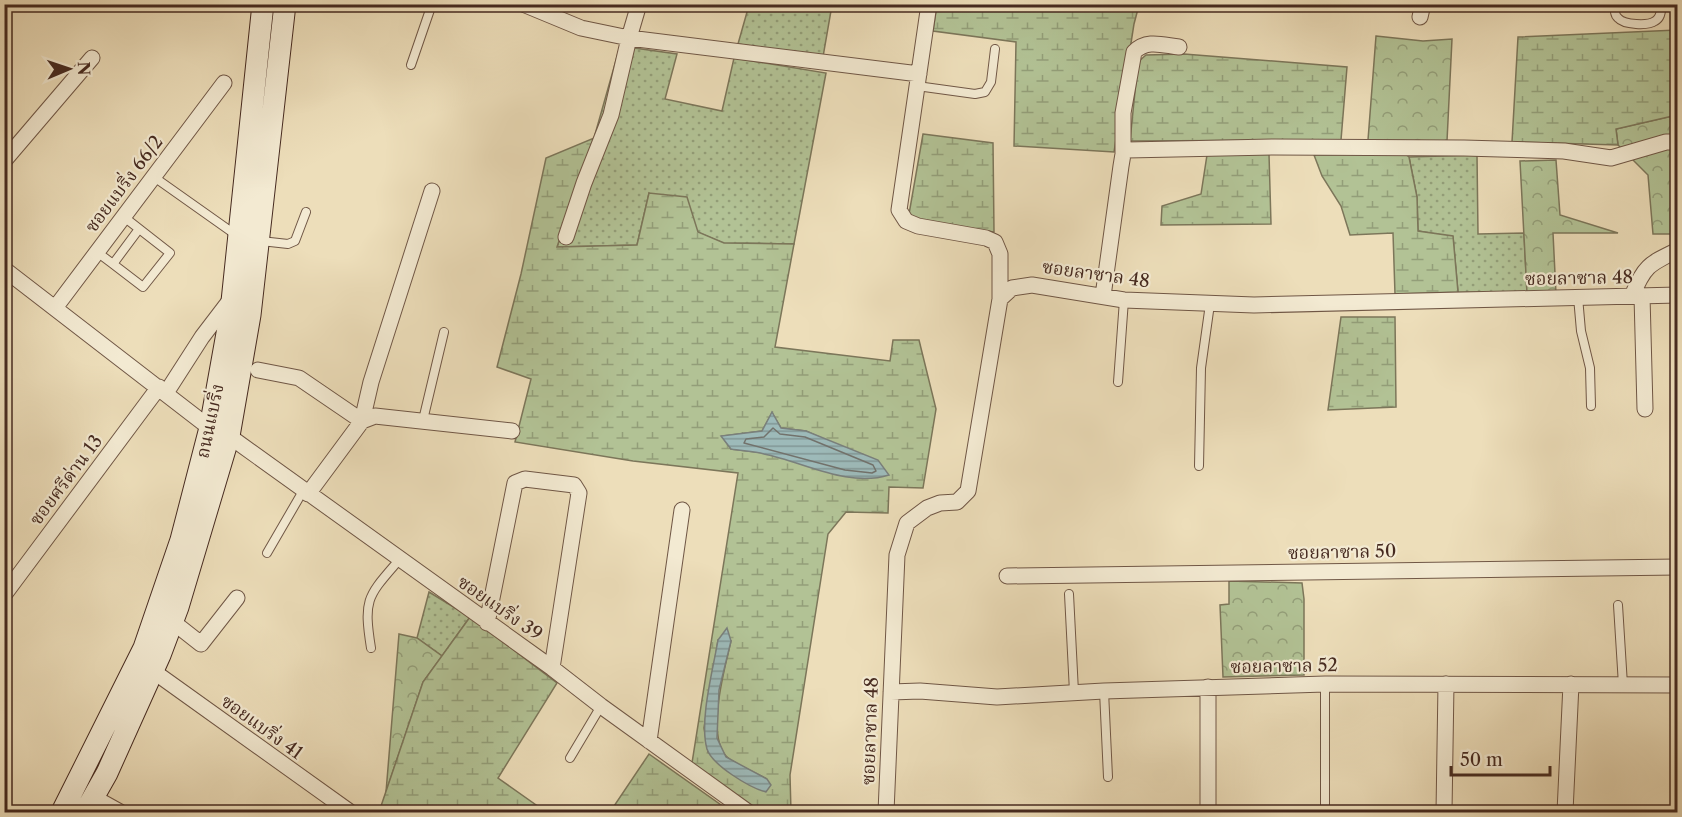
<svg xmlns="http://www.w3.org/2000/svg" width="1682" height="817" font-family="'Libre Caslon Text','Noto Serif Thai',serif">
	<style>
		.grass { fill: url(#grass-dots); stroke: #7c765a; stroke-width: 1.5 }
		.forest { fill: url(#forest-crowns); stroke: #7c765a; stroke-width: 1.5 }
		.wetland { fill: url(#wetland-marsh); stroke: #7c765a; stroke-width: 1.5; fill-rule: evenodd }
		.water { fill: url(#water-rules); stroke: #7a807c; stroke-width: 1.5 }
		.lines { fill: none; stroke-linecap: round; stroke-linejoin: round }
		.shore { stroke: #72726c; stroke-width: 1.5 }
		.lane-casing { stroke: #705746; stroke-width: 10 }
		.street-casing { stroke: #705746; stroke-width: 17 }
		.secondary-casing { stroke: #462a20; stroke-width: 23 }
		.lane { stroke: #f3ead2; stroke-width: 8 }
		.street { stroke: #f3ead2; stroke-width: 15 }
		.secondary { stroke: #f3ead2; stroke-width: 21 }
		.labels { text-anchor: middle; stroke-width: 4.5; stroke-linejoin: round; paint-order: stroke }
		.street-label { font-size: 18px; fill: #462a20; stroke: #f3ead2 }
	</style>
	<defs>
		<pattern id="grass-dots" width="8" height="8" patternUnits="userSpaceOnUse" patternTransform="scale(1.5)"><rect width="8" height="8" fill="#b2c295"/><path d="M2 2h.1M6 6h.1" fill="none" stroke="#939e79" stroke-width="1.8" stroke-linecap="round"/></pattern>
		<pattern id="forest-crowns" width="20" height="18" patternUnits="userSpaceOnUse" patternTransform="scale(1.5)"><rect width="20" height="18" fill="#b2c295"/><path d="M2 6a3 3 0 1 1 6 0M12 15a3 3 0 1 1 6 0" fill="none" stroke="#939e79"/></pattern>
		<pattern id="wetland-marsh" width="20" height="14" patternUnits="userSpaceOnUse" patternTransform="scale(1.5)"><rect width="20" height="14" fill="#b2c295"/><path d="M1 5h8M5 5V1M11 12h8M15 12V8" fill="none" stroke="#939e79"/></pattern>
		<pattern id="water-rules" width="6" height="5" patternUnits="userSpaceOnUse" patternTransform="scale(1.5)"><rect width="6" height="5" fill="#9dbab9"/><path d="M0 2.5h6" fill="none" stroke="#829796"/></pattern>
	</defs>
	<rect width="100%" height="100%" fill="#eddeba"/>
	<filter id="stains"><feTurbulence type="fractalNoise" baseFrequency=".00333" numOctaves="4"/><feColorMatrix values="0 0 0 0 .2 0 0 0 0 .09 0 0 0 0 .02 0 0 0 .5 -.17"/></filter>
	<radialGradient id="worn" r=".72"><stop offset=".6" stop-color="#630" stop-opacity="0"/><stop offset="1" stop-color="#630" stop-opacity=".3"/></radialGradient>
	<path class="grass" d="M749 5H832L823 57 738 44Z
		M620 46 677 54 665 99 722 111 734 58 826 73 794 244 723 243 697 232 649 193 637 245 557 247 594 138Z
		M1477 155 1478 234 1524 233 1527 293 1458 292 1453 237 1418 231 1417 197 1409 157Z
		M429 592 470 617 442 656 417 638Z"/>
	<path class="forest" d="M1376 36 1423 41 1452 39 1447 141 1368 140Z
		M1677 115V234H1653L1648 175 1618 145 1616 129Z
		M1556 160 1560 215 1618 233H1553L1556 294 1527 293 1520 161Z
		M1229 581 1302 583 1304 599V675L1223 677 1220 605 1229 604Z
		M399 634 417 638 442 656 423 682 386 792Z"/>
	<path class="wetland" d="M937 5H1139L1134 24 1114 152 1014 146 1016 42 933 31Z
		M1677 30V115L1616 129 1618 145 1512 142 1518 37Z
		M1184 54 1347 67 1341 140 1130 141 1138 62 1146 55Z
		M923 134 993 143 994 232 916 222 909 214Z
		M594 138 557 247 637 245 649 193 687 197 698 232 724 243 794 244 775 347 890 361 893 340H919L936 409 923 488 889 487 888 513 846 512 828 534 790 775 791 812H760L692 763 738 473 633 461 515 442 531 379 497 367 521 274 546 158ZM772 413 781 428 806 431 830 442 764 453 731 449 722 436 762 431ZM718 640 731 641C725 667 706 734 726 756 731 762 758 774 767 779L708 752 704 728Z
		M1404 153 1409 157 1417 197 1418 231 1453 236 1458 292 1395 294 1393 233 1350 235 1341 206 1322 176 1314 155Z
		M1269 154 1271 224 1161 225 1162 206 1201 194 1207 155Z
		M1341 317H1395L1396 407 1328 410Z
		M470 617 557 683 498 778 546 812H379L423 682Z
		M649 754 731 812H610Z"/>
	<path class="water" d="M772 412 781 428 806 431 878 460 889 475C848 488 804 462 764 454 754 451 742 451 731 449L721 436 762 431Z
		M727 628 731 641 719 690 717 738 726 757 767 779 771 785 766 792C750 788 712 765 707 749 699 721 713 670 718 640Z"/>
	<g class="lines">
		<path class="shore" d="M773 428 780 434 805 437 873 465 876 471 872 473 845 470 744 443 746 439 764 437Z"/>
		<defs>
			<path id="lane" d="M1615 4C1615 9 1614 15 1618 18 1624 25 1648 26 1655 21 1661 18 1661 11 1662 4
				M411 65 432 4
				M917 86 975 94 985 92 991 82 995 49
				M154 177 236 235
				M124 217 170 253 143 287 113 264 139 229
				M261 241 288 244 295 241 306 212
				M97 252 113 264
				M1578 297 1581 331 1590 368 1591 406
				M1118 382 1124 300
				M423 420 444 332
				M1199 466 1201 368 1210 304
				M267 553 303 491
				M1069 594 1074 692
				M1618 605 1623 685
				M371 648C363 598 368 596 399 560
				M1325 684V812
				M1104 691 1108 777
				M570 758 601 706"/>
			<path id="street" d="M523 4 581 28 629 38 919 74
				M929 4 899 210 906 221 918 226 986 238 995 242 1000 254V299
				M1420 17 1423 4
				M1123 154V113L1134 52C1147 39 1162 45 1179 47
				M4 161 92 58
				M566 237 584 183 611 115 629 38 639 4
				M4 269 210 428
				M1103 296 1121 166 1123 154 1127 150 1274 147 1464 148 1564 151 1611 158 1666 142H1678
				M1632 296C1644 266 1649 264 1678 250
				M1642 296 1645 409
				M55 308 224 83
				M258 370 299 378 362 421 371 382 432 191
				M166 393 202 337 231 299
				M229 436 552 668 601 706 748 812
				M308 494 362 421 375 416 512 431
				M1007 576 1678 567
				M4 595 159 387
				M173 622 201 644 237 598
				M487 623 515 483 525 479 574 485 579 493 552 668
				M153 671 350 812
				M1208 687V812
				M891 692 920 691 997 697 1104 691 1325 684 1678 685
				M649 741 682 510
				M93 797 120 812
				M886 812 897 555 907 523 927 508 940 503 957 502 968 491 1000 299 1012 288 1032 285 1124 300 1254 305 1678 295
				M1444 812 1446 684
				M1565 812 1571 684"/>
			<path id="secondary" d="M62 812 144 648 181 540 210 428 231 311 263 4
				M85 812 107 773 160 655 178 607 229 436 250 315 285 4"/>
		</defs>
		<use href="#lane" class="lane-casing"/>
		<use href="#street" class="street-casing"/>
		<use href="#secondary" class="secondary-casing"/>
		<use href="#lane" class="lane"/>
		<use href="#street" class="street"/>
		<use href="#secondary" class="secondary"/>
	</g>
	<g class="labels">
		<g class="street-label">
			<text transform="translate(124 184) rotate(-53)" y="6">ซอยแบริ่ง 66/2</text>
			<text transform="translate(1096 274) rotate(8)" y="6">ซอยลาซาล 48</text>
			<text transform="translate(1579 278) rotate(-1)" y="6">ซอยลาซาล 48</text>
			<text transform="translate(210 421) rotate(-78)" y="6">ถนนแบริ่ง</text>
			<text transform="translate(66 480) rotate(-53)" y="6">ซอยศรีด่าน 13</text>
			<text transform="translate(1342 552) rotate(-1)" y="6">ซอยลาซาล 50</text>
			<text transform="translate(500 608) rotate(35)" y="6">ซอยแบริ่ง 39</text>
			<text transform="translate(1284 666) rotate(-1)" y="6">ซอยลาซาล 52</text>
			<text transform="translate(262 727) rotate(36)" y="6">ซอยแบริ่ง 41</text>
			<text transform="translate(870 731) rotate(-88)" y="6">ซอยลาซาล 48</text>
		</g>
	</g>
	<rect width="1682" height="817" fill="none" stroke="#eddeba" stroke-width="24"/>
	<rect x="6" y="6" width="1670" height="805" fill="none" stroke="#462a20" stroke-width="3"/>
	<rect x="12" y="12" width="1658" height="793" fill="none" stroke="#462a20" stroke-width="1.5"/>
	<g transform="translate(69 69) rotate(88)" stroke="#f3ead2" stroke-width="4.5" paint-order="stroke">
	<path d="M0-4.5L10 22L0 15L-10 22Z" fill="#462a20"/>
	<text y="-9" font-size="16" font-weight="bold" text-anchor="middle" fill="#462a20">N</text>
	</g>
	<path d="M1451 766v9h99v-9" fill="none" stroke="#462a20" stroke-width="3"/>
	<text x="1460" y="766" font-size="18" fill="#462a20" stroke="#f3ead2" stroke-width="4.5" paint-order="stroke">50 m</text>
	<rect width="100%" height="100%" filter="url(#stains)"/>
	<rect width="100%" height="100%" fill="url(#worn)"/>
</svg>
